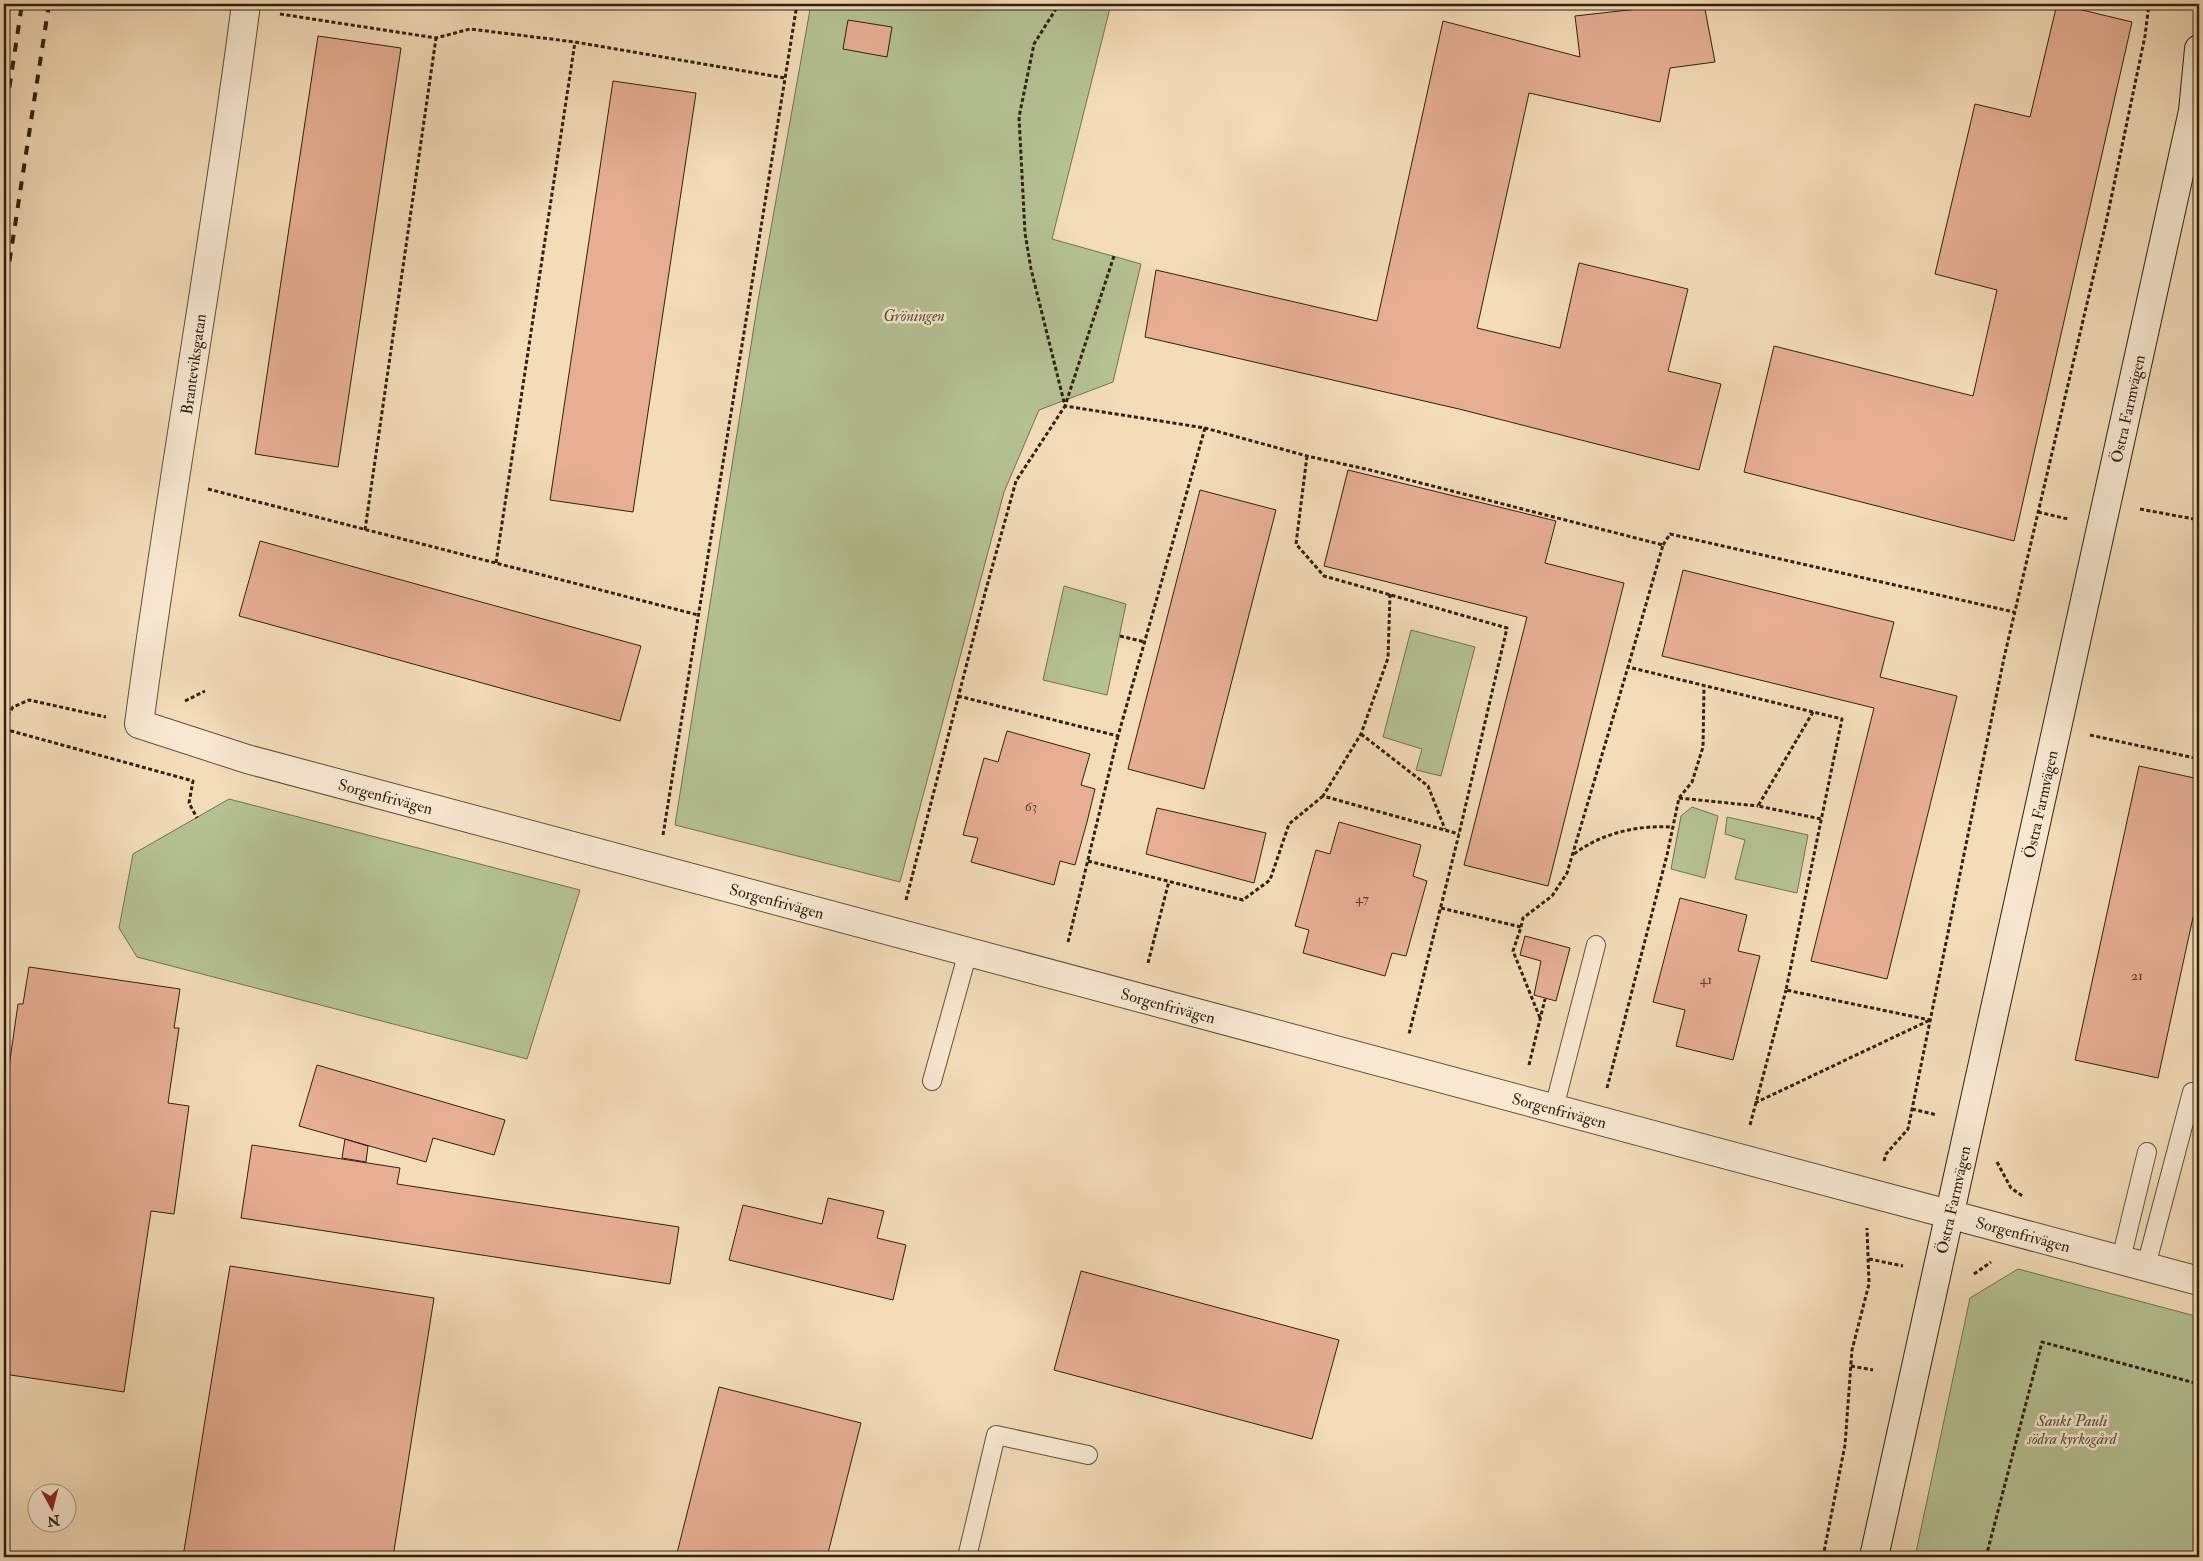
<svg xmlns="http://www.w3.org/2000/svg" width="2203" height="1561" font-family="'IM FELL Double Pica',serif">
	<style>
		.green { fill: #b5c294; stroke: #727252 }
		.building { fill: #e7ae94; stroke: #302110 }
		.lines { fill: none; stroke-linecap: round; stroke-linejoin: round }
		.lane-casing { stroke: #61503a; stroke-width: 20 }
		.street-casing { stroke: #61503a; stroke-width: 30 }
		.secondary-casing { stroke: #302110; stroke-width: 30 }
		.path { stroke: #302110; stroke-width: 3; stroke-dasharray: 4 2.5; stroke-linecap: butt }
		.lane { stroke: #f8e8d2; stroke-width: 18 }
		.street { stroke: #f8e8d2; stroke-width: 28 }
		.secondary { stroke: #f8e8d2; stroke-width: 28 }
		.rail { stroke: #302110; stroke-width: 4; stroke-dasharray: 9 9; stroke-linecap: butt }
		.labels { text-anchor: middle; stroke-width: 5; stroke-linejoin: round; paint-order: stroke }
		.number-label { font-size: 14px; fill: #5e4431 }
		.park-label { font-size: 16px; font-style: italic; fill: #585138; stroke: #f8e8d2 }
		.street-label { font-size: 16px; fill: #302110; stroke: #f8e8d2 }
	</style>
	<rect width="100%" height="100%" fill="#f4dcb9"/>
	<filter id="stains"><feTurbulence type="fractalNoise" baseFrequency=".004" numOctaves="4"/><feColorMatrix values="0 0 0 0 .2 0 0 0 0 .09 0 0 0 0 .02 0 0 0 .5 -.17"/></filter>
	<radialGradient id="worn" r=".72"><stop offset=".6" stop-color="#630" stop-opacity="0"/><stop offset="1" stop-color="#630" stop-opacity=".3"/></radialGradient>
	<path class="green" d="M811 4H1111L1052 239 1141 264 1113 382 1039 410 1004 492 900 882 675 825 758 301Z
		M1064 586 1126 604 1107 695 1043 680Z
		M1411 630 1475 647 1441 776 1416 770 1422 749 1383 737Z
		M229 799 580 890 527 1059 137 957 119 928 133 854Z
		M1692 807 1718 816 1705 878 1671 869 1681 816Z
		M1727 817 1808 835 1797 893 1735 879 1745 840 1725 834Z
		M2018 1269 2199 1317V1557H1915L1970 1298Z"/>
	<path class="building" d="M1682 4H1704L1715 62 1670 68 1660 122 1529 93 1477 328 1560 348 1579 263 1688 289 1668 371 1721 384 1699 470 1459 409 1145 337 1156 270 1377 321 1443 21 1580 57 1575 16Z
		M2057 4 2132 22 2014 541 1744 472 1774 346 1973 396 1997 290 1935 274 1975 104 2030 117Z
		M848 20 892 27 887 57 843 49Z
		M318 36 401 48 338 467 255 454Z
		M613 81 696 93 633 512 550 500Z
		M1348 470 1556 521 1545 563 1624 583 1548 886 1464 865 1527 617 1324 566Z
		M1200 490 1276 510 1204 789 1128 769Z
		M260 541 641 646 620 721 239 616Z
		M1683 570 1894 622 1880 677 1957 696 1887 979 1811 961 1874 708 1662 656Z
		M1007 731 1090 754 1081 785 1095 789 1087 822 1075 865 1060 861 1054 885 971 862 978 838 963 835 984 758 998 762Z
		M2139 766 2199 779V890L2158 1078 2075 1060Z
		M1157 808 1266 833 1254 883 1146 854Z
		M1339 822 1421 845 1413 876 1427 881 1406 956 1392 953 1385 976 1303 953 1309 930 1295 926 1316 850 1330 854Z
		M1680 898 1747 915 1738 951 1760 956 1733 1060 1676 1046 1685 1010 1653 1002Z
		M1525 936 1570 948 1556 1001 1534 995 1541 961 1520 955Z
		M29 967 180 989 174 1028H179L168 1103 189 1106 174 1214 151 1211 124 1392 4 1374V1102L18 1004H23Z
		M317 1065 505 1120 494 1155 433 1138 426 1162 299 1126Z
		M345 1139 368 1146 366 1162 342 1158Z
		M252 1145 400 1168 397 1184 679 1227 670 1284 241 1218Z
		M828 1198 884 1211 877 1238 906 1245 893 1300 729 1260 743 1205 822 1224Z
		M230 1266 434 1298 393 1557H183Z
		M1081 1271 1339 1340 1312 1439 1054 1370Z
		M719 1387 861 1423 827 1557H676Z
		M1379 1553 1395 1557H1378Z"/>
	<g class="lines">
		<defs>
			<path id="lane" d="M932 1081 968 952
				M1554 1108 1596 945
				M2121 1259 2147 1152
				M2146 1266 2192 1092
				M967 1557 996 1435 1088 1455"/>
			<g id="street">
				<path id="s1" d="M246 4C215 244 171 483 139 724L247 759 2199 1281"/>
			</g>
			<g id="secondary">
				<path id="s2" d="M1874 1557 2193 111 2199 49"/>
			</g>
		</defs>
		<use href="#lane" class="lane-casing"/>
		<use href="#street" class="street-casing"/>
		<use href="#secondary" class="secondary-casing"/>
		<path class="path" d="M280 14 436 38 470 29 575 42 785 78
			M1114 256 1065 406 1205 428 1307 456 1370 470 1663 545 1628 667 1842 719 1786 990 1930 1020
			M1307 456 1296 544 1324 576 1507 628 1459 834 1409 1034
			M208 489 698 615
			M2140 509 2199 520
			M2038 512 2068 519
			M365 530 436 38
			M1663 545 1670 534 2014 612
			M496 563 575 42
			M1390 594 1388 658 1361 734 1323 796 1459 834
			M1120 636 1145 642
			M958 696 1118 736 1205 428
			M185 701 205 691
			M1813 712 1758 806 1821 819
			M4 721 13 707 29 700 106 717
			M4 729 193 781 189 803 197 818
			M1361 734 1428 786 1445 829
			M2090 735 2199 759
			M1679 798 1758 806
			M663 835 797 4
			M1574 854C1602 833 1637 825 1672 827
			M1088 861 1243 900 1270 880 1289 824 1323 796
			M906 900 985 593 1016 481 1065 406 1031 269 1025 233 1019 117 1034 44 1059 4
			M1441 908 1521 927 1513 951 1540 1018
			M1521 927 1523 918 1552 896 1567 873 1628 667
			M1068 942 1118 736
			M1148 963 1169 881
			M1529 1065 1545 999
			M1607 1088 1667 855 1679 798 1692 782 1703 747 1704 686
			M1755 1103 1930 1020
			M1912 1109 1937 1115
			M1750 1125 1786 990
			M1884 1161 1886 1154 1908 1129 2004 658 2107 218 2145 36 2149 4
			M1997 1162 2011 1188 2024 1197
			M1869 1259 1903 1266
			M1974 1274 1991 1262
			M1851 1366 1873 1370
			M1823 1557 1845 1445 1852 1350 1869 1284 1867 1228
			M1986 1557 2042 1342 2199 1384"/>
		<use href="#lane" class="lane"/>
		<use href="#street" class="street"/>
		<use href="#secondary" class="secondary"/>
		<path class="rail" d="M4 123 22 4
			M4 297 49 4"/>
	</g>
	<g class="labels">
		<g class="number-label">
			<text x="1031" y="811">63</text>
			<text x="1362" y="903">47</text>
			<text x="2137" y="980">21</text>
			<text x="1706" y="984">41</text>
		</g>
		<g class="park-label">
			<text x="914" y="321">Gröningen</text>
			<text x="2072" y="1426">Sankt Pauli<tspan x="2072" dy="18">södra kyrkogård</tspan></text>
		</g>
		<g class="street-label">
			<text transform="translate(193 364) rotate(-82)" y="6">Branteviksgatan</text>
			<text dy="6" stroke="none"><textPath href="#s2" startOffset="1176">Östra Farmvägen</textPath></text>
			<text dy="6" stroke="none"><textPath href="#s1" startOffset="985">Sorgenfrivägen</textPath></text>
			<text dy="6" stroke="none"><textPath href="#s2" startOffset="771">Östra Farmvägen</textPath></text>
			<text dy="6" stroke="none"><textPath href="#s1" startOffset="1390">Sorgenfrivägen</textPath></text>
			<text dy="6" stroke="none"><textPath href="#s1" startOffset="1795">Sorgenfrivägen</textPath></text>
			<text dy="6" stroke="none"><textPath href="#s1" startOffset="2200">Sorgenfrivägen</textPath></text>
			<text dy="6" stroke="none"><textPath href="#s2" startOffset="366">Östra Farmvägen</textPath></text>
			<text dy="6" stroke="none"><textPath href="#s1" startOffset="2680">Sorgenfrivägen</textPath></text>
		</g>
	</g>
	<rect width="2203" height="1561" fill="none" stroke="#f4dcb9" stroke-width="20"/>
	<rect x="5" y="5" width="2193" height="1551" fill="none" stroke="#302110" stroke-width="2.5"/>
	<rect x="10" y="10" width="2183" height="1541" fill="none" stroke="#302110"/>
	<g transform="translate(52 1508) rotate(173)"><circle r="24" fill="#f8e8d2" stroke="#a89884"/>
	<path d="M0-4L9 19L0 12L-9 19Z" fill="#8f2418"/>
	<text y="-8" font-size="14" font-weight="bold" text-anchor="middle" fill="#302110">N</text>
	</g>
	<rect width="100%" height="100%" filter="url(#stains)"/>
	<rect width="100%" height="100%" fill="url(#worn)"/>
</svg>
